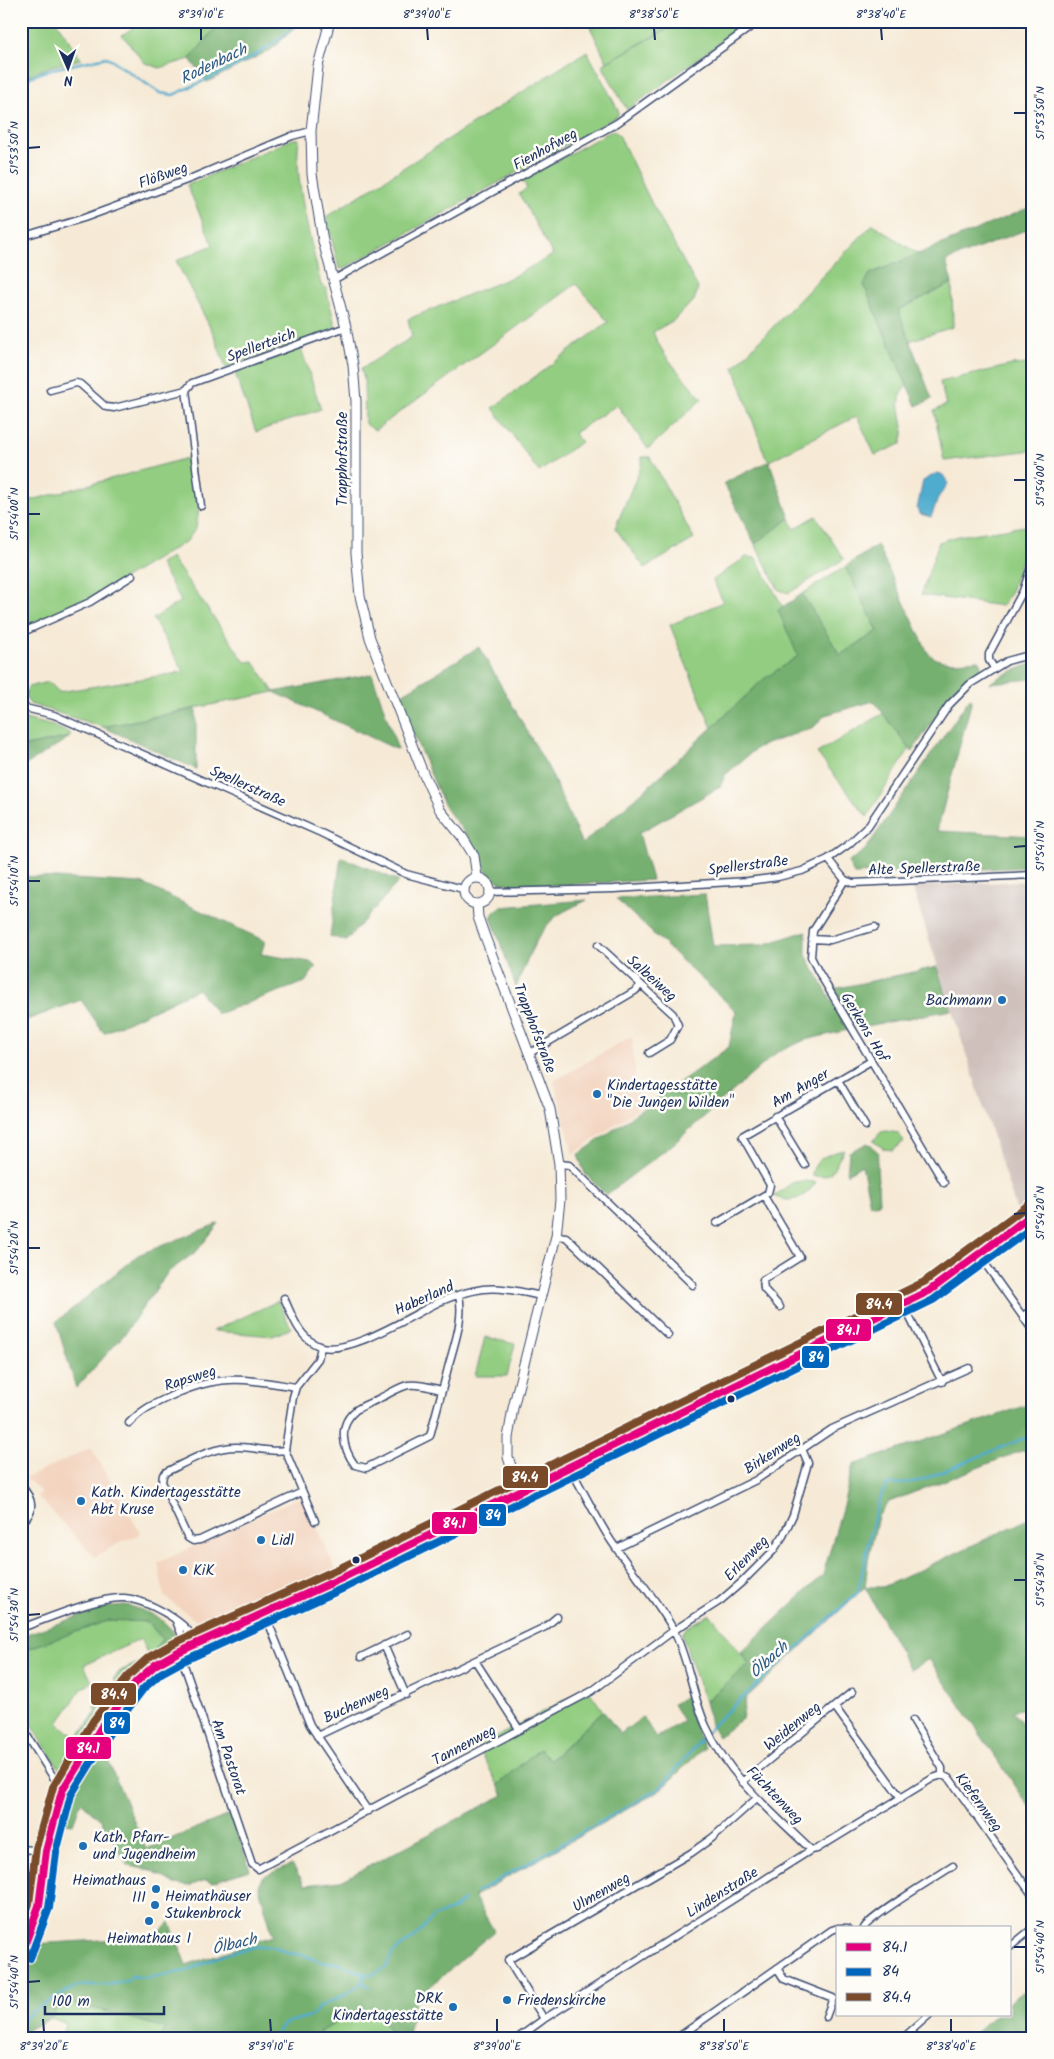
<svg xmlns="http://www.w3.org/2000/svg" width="1054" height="2059" font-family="Kalam,sans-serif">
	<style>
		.built { fill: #f3d4bf }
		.industrial { fill: #cfc0bb }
		.green { fill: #93cd81; stroke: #577e70 }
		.forest { fill: #76b06f; stroke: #487066 }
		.water { fill: #50acce; stroke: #366e96 }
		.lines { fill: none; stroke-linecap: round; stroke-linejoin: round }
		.stream { stroke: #50acce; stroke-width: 2.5 }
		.street-casing { stroke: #3c4b70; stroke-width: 9 }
		.secondary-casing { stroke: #3c4b70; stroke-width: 11 }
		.street { stroke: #fff; stroke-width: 6 }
		.secondary { stroke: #fff; stroke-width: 9 }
		.bus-1-casing { stroke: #fdfcf7; stroke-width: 11 }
		.bus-2-casing { stroke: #fdfcf7; stroke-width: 11 }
		.bus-3-casing { stroke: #fdfcf7; stroke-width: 11 }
		.bus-1 { stroke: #e5007d; stroke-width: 8 }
		.bus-2 { stroke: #0065bd; stroke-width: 8 }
		.bus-3 { stroke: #7a4b2a; stroke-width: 8 }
		.ticks { fill: none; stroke: #1b2f5e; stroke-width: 2 }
		.poi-dot { fill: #1f6fb2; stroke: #fdfcf7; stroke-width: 2 }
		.bus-dot { fill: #1b2f5e; stroke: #fdfcf7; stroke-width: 2 }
		.labels { text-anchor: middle; stroke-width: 5; stroke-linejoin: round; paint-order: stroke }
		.street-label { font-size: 15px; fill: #1b2f5e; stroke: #fdfcf7 }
		.poi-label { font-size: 15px; fill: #1b2f5e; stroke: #fdfcf7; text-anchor: start }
		.water-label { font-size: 16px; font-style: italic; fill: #2e5b85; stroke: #fdfcf7 }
		.line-badge { stroke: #fdfcf7; stroke-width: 2 }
		.badge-label { font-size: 14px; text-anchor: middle; font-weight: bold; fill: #fff }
		.neatline { fill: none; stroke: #1b2f5e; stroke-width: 2 }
		.ticks-label { font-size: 12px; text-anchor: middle; fill: #1b2f5e }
	</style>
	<rect width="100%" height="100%" fill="#fdfcf7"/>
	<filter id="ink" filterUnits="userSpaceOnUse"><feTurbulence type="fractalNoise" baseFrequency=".02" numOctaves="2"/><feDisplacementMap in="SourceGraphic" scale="10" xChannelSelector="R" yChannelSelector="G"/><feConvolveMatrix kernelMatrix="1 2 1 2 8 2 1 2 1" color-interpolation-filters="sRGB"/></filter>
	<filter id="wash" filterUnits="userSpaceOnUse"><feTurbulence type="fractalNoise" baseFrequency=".0096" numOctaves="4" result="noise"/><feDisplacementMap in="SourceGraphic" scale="20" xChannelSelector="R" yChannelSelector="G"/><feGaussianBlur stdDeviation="1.12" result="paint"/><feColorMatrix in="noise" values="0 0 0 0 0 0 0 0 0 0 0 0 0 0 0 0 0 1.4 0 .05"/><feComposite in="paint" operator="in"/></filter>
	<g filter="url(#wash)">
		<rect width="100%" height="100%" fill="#f6ead6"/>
		<path class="built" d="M632 1036 638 1109 573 1154 554 1081Z
			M91 1448 141 1534 117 1544 95 1557 37 1496 41 1492 26 1478Z
			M302 1496 336 1570 264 1602 205 1624 198 1622 164 1596 158 1563Z"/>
		<path class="industrial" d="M1033 881V1205L1018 1215 912 886Z"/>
		<path class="green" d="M21 21H56L81 59 49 67 21 79Z
			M143 21H221L190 59 160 68 145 63 122 35Z
			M602 21H680L607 62 590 27Z
			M682 21H742L744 25 627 110 602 65Z
			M587 51 618 110V116L343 269 339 268 326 217Z
			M613 130 619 135 652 204 698 288 694 301 684 309 674 320 653 332C662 357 685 378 702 399L648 449 617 405 574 433 581 442 539 472 493 408 608 322 576 284 375 430 365 424 364 379 361 369 412 337 408 319 510 278 553 255 519 194 527 188 522 180Z
			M293 139H299C293 179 312 244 321 285L326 288 336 329 226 368 214 335 176 261 213 245 187 185Z
			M873 224 918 254 870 274 864 285 907 386C894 398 902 413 903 428 904 433 902 439 901 444L875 455 857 416 769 461 765 456 734 367Z
			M952 283 953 327 909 341 898 310Z
			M301 348 321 409 256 432 235 373Z
			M1031 364 1033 383V450L944 461 934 411 946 405 940 382 1012 365Z
			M191 457 199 509 196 528 187 541 83 603 21 629V503Z
			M642 457H650L694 539 645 568 615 528 642 464Z
			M816 516 844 559 789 593 779 590 755 544 790 518 794 529Z
			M1032 525 1012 589 1002 606 921 595 939 542 958 536Z
			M171 557 245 662 253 661 274 692 103 727 30 704 25 696 28 687 49 682 59 692 184 672 153 619 181 601 160 564Z
			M746 557 756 558 783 607 779 610 799 656 764 679 712 728 670 625 723 602 713 580Z
			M845 567 878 631 840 655 802 594Z
			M884 713 910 748 867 817 817 753Z
			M21 718 50 725 70 733V737L21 747Z
			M886 1131 898 1133 904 1141 893 1150 884 1149 873 1141 881 1132Z
			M844 1150C833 1166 836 1179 812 1176 813 1159 829 1153 844 1150Z
			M801 1181 816 1182C806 1198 791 1205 774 1196L792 1183Z
			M278 1301 291 1328 273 1336 213 1331Z
			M485 1337 515 1344 507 1376H475Z
			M710 1614 749 1664 705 1702 682 1634 686 1628Z
			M110 1620 148 1622 162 1639 149 1658 141 1639 84 1665 92 1682 81 1690 58 1723 79 1740 60 1770 21 1708V1651Z
			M587 1688 603 1711 550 1760 539 1749 498 1785 478 1747Z
			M72 2000 93 2008 166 2028 159 2038H61L65 2023 51 2018 58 2006Z
			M374 2012 396 2038H310L344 2018Z"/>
		<path class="forest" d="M221 21H302L272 49 207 82 190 59Z
			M1033 206V227L946 261 952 283 898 310 932 399 916 406 864 285 870 274Z
			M769 461 790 518 755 544 724 483Z
			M877 545 928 653C941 666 961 661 979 660L982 669C951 691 933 721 912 752L874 701 825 715 814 727 758 747 725 775 720 787 639 833 652 880 521 887 499 882 483 868 479 852 445 807 397 697 479 647 550 771 582 844 647 788 764 679 798 656 778 610 802 594 840 655 878 631 845 567Z
			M1033 663V679L990 683 1003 675Z
			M372 674 398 750 274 692Z
			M970 698 972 700 937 831 1033 836V867L854 874 848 862 865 850Z
			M196 709V769L103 727Z
			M70 737 21 768V747Z
			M341 857 399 881 346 941 330 936Z
			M21 876 141 883 265 941 261 954 310 962 316 967 305 982 217 1014 198 989 104 1033 81 1000 21 1022Z
			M705 894 713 946 763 945 806 931V955L848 1030 805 1040 776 1053 672 1145 606 1195 585 1174 578 1155 729 1047 736 1011 616 899Z
			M587 900C576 906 562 911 553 919 534 937 526 964 516 987L491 917 495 911 501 907Z
			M937 967 951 1010 856 1028 834 989Z
			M868 1143 879 1153 877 1163 879 1203 870 1205 862 1165 847 1174 849 1152Z
			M219 1223 197 1251 168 1272 123 1336 76 1388 56 1322 138 1255Z
			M1033 1403V1450L1021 1451 889 1502 878 1516 868 1561 865 1587H883L1033 1517V1706L1013 1711 1033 1738V1806H1029L929 1659 910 1670 865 1587 746 1698 742 1719 718 1737 711 1725 705 1702 749 1664 741 1652 823 1575 843 1505 853 1465Z
			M125 1605C146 1610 166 1618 177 1638L174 1646 148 1661 132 1675 117 1693 62 1779 58 1773 79 1741 77 1738 97 1711 94 1708 98 1704 102 1706 117 1684 113 1679 120 1671 149 1658 162 1639 148 1622 110 1620 21 1651V1636L106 1607Z
			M690 1693 699 1736 704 1748 659 1791 474 1896 494 1931 416 1999 407 2038H396L374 2012 344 2018 310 2038H159L165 2028 93 2008 87 2011 78 2010 72 2000 58 2006 51 2018 21 2033V1980L33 1944 119 1939 159 1933 170 1922 186 1965 273 1936 259 1887 262 1877 292 1864 305 1885 341 1881 503 1795 498 1785 539 1749 551 1760 603 1711 620 1734 643 1717 656 1738 683 1721 673 1704Z
			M100 1742 146 1849 231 1814 250 1870 212 1882 206 1880 189 1886 175 1884 151 1870 128 1866 101 1820 81 1802 73 1824 59 1822 75 1782Z
			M1033 1984V2038H970L995 2015H1010V2002Z"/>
		<path class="water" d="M937 473 943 475 948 483 945 489 939 496 931 517 920 514 917 509 923 481Z"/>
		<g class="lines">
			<path class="stream" d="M21 81 48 70 107 57 160 93 173 95C217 74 265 57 299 21
				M477 1892 660 1788 715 1723 858 1592 874 1518 882 1493 887 1485 919 1481 1022 1439 1033 1437
				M363 1983 370 1987
				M21 2021 36 2009 75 1987 87 1985H108L127 1981 132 1976 147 1978 186 1971 222 1955 253 1947 272 1946 291 1954H300L322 1962 336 1963 365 1974H374L386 1968 392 1954 417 1935 434 1916 454 1909 464 1900
				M271 2038 277 2034 279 2029 286 2023 313 2015 319 2007 346 1994 362 1983 365 1974"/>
		</g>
	</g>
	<g filter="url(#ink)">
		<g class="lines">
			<defs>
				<path id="street" d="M21 237 84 218 144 196 192 178 292 136 311 131
					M333 280 617 123 759 21
					M50 390 76 383 80 384 106 407 114 408 186 390 192 383 346 327
					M186 390 201 506
					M21 633 90 602 132 576
					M994 668 989 660V654L1023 591 1033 561
					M21 672V690
					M21 707 54 715 321 833 406 874 463 889
					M828 859 845 880 853 883 1033 875
					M845 880 813 931 811 957 818 971 944 1183
					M490 892 614 889 748 881 778 877 802 871 828 859 849 844 868 826 949 705 970 684 1007 661 1033 654
					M812 939 830 940 875 927
					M598 945 673 1014 678 1025 670 1040 649 1053
					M530 1053 635 991 641 985
					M838 1080 865 1126
					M775 1116 805 1165
					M559 1164 569 1165 693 1285
					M764 1196 800 1257 763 1280 764 1289 780 1307
					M717 1223 768 1193 770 1185 742 1136 871 1061
					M556 1236 566 1237 668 1335
					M979 1255 1033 1331
					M284 1298C293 1317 299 1338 319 1346 347 1357 412 1315 439 1302 453 1296 469 1291 483 1289 503 1287 522 1292 541 1296
					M903 1304 942 1382
					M1023 1316 1033 1309
					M442 1390C431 1388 420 1383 408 1385 399 1387 389 1394 380 1398 373 1402 363 1405 356 1410 337 1425 343 1449 355 1465L366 1468 430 1436C436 1412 443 1388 449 1364 455 1342 464 1318 459 1295
					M129 1423C144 1408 152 1405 171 1396 221 1373 244 1379 296 1387
					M285 1450C270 1453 254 1447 239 1447 213 1446 189 1461 166 1472L163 1475 162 1482 188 1538 193 1541 200 1540 302 1492
					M569 1466C582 1489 594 1513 608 1536 628 1568 655 1596 673 1629 689 1660 692 1695 706 1726 728 1776 773 1813 811 1850
					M21 1486C33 1498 36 1512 21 1523
					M315 1521 285 1450 293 1397 296 1387 318 1359 321 1347
					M617 1548 756 1480 832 1429 969 1368
					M265 1614 310 1725 368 1811
					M176 1621 187 1648
					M21 1628C47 1619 100 1596 124 1598 139 1599 155 1607 167 1614 180 1622 189 1629 197 1643
					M384 1645 406 1695
					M178 1652 182 1659 252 1864 258 1869 592 1691 673 1631 720 1601 742 1582 773 1551 783 1536 793 1515 808 1463 802 1449
					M361 1657 408 1634
					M476 1662 519 1729
					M835 1707 901 1798
					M913 1720 942 1768V1775
					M21 1726 62 1791
					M317 1736 545 1627 557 1617
					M942 1775 950 1779 1033 1896
					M742 1782 852 1692
					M21 1849 46 1851
					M840 1928H847
					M864 1928C869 1917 939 1875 953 1866
					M1010 1947 1033 1928
					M777 1968 784 1979 833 1998 826 2017
					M544 2019 508 1960 691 1853 712 1838 757 1798
					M518 2038 544 2019 811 1850 817 1849 933 1778 942 1775
					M677 2038 832 1930 838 1928
					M903 2038 929 2015"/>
				<path id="secondary" d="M330 21 318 66 311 131 312 174 323 241 346 327 353 365 356 401V553L360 596 370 638 423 773 440 810 463 838 474 856 477 877
					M464 891a13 13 0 1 1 26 0a13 13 0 1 1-26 0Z
					M477 904 478 917 484 934 550 1109 559 1164 560 1200 556 1236 513 1408 508 1438V1457L519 1491
					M21 1955 39 1906 46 1851 62 1791 102 1726 136 1682 155 1665 178 1652 342 1578 929 1291 1033 1214"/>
			</defs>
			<use href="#street" class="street-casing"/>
			<use href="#secondary" class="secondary-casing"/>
			<use href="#street" class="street"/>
			<use href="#secondary" class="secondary"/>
			<defs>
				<path id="bus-1" d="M21 1954 39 1906 46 1851 62 1791 102 1726 136 1682 155 1665 178 1652 342 1578 929 1291 1033 1214"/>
				<path id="bus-2" d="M30 1958 49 1908 56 1853 71 1795 110 1732 143 1689 161 1673 183 1661 346 1587 933 1300 1033 1227"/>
				<path id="bus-3" d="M21 1925 29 1904 36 1848 53 1787 93 1721 128 1676 149 1657 174 1643 338 1569 924 1282 1027 1206"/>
			</defs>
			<use href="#bus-1" class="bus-1-casing"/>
			<use href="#bus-2" class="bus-2-casing"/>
			<use href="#bus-3" class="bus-3-casing"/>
			<use href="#bus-1" class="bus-1"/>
			<use href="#bus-2" class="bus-2"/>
			<use href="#bus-3" class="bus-3"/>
		</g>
	</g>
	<path class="ticks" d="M201 28V40M427 28 428 40M654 28 655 40M881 28 882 40M1014 113H1026M28 148 40 147M1014 480H1026M28 514H40M1014 847 1026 846M28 881H40M1014 1214 1026 1213M28 1248H40M1014 1580H1026M28 1615 40 1614M1014 1947H1026M28 1982 40 1981M43 2019 44 2032M270 2019 271 2032M497 2019V2032M724 2019V2032M951 2019V2032"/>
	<g class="poi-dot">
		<circle cx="1002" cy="1000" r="5"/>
		<circle cx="597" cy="1094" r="5"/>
		<circle cx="81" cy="1501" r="5"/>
		<circle cx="261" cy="1540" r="5"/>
		<circle cx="183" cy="1570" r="5"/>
		<circle cx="83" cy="1846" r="5"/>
		<circle cx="156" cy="1889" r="5"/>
		<circle cx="155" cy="1905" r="5"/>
		<circle cx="149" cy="1921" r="5"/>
		<circle cx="507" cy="2000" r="5"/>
		<circle cx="453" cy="2007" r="5"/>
	</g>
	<g class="bus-dot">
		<circle cx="731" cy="1399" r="4.5"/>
		<circle cx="356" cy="1560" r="4.5"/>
	</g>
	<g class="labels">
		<g class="street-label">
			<text transform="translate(545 149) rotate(-29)" y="5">Fienhofweg</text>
			<text transform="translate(163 175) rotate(-20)" y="5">Flößweg</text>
			<text transform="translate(261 345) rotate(-20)" y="5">Spellerteich</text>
			<text transform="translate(342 459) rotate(-90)" y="5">Trapphofstraße</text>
			<text transform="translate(248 786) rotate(24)" y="5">Spellerstraße</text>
			<text transform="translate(748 865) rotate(-7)" y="5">Spellerstraße</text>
			<text transform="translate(924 868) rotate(-2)" y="5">Alte Spellerstraße</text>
			<text transform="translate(652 978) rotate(42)" y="5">Salbeiweg</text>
			<text transform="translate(865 1027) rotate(59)" y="5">Gerkens Hof</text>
			<text transform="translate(535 1028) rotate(69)" y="5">Trapphofstraße</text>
			<text transform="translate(800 1088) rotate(-30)" y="5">Am Anger</text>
			<text transform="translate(424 1298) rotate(-24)" y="5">Haberland</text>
			<text transform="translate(190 1378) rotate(-18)" y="5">Rapsweg</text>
			<text transform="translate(772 1453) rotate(-33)" y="5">Birkenweg</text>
			<text transform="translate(746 1558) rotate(-46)" y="5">Erlenweg</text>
			<text transform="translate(356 1704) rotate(-25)" y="5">Buchenweg</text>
			<text transform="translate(792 1726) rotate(-39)" y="5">Weidenweg</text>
			<text transform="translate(464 1745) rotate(-28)" y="5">Tannenweg</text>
			<text transform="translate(229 1757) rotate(71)" y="5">Am Pastorat</text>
			<text transform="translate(775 1795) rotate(46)" y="5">Füchtenweg</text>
			<text transform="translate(979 1802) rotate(54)" y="5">Kiefernweg</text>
			<text transform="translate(601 1892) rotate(-30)" y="5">Ulmenweg</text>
			<text transform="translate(722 1892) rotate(-32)" y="5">Lindenstraße</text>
		</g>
		<g class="poi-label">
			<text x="992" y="1005" text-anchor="end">Bachmann</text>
			<text x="607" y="1090">Kindertagesstätte<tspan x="607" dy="17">"Die Jungen Wilden"</tspan></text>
			<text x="91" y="1497">Kath. Kindertagesstätte<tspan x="91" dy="17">Abt Kruse</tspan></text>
			<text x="271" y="1545">Lidl</text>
			<text x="193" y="1575">KiK</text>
			<text x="93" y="1842">Kath. Pfarr-<tspan x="93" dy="17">und Jugendheim</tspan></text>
			<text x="146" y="1885" text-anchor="end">Heimathaus<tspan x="146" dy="17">III</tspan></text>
			<text x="165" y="1901">Heimathäuser<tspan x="165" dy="17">Stukenbrock</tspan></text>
			<text x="149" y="1943" text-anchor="middle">Heimathaus I</text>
			<text x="443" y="2003" text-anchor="end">DRK<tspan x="443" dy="17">Kindertagesstätte</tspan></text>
			<text x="517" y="2005">Friedenskirche</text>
		</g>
		<g class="water-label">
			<text transform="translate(213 63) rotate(-26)" y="6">Rodenbach</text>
			<text transform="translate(768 1659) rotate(-42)" y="6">Ölbach</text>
			<text transform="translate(234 1943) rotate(-14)" y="6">Ölbach</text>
		</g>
	</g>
	<g class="line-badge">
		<rect x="855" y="1292" width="48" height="24" rx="5" fill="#7a4b2a"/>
		<rect x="825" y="1318" width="47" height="24" rx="5" fill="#e5007d"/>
		<rect x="801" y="1345" width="29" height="24" rx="5" fill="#0065bd"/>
		<rect x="502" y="1465" width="47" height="24" rx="5" fill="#7a4b2a"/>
		<rect x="478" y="1503" width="29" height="24" rx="5" fill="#0065bd"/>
		<rect x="431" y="1511" width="47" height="24" rx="5" fill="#e5007d"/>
		<rect x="90" y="1682" width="47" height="24" rx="5" fill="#7a4b2a"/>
		<rect x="103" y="1711" width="28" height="24" rx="5" fill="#0065bd"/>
		<rect x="65" y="1736" width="47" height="24" rx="5" fill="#e5007d"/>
	</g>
	<g class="badge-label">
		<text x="879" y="1309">84.4</text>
		<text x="848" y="1335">84.1</text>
		<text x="816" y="1362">84</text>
		<text x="525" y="1482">84.4</text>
		<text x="493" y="1520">84</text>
		<text x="454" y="1528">84.1</text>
		<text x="114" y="1699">84.4</text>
		<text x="117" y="1728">84</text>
		<text x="88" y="1753">84.1</text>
	</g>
	<rect width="1054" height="2059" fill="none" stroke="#fdfcf7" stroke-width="55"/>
	<rect x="836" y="1926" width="175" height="90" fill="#fdfcf7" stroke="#a3aaba"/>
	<rect x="846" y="1943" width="25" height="8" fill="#e5007d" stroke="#a3aaba"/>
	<text x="882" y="1952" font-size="15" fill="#1b2f5e">84.1</text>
	<rect x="846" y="1968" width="25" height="8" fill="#0065bd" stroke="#a3aaba"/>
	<text x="882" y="1976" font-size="15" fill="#1b2f5e">84</text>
	<rect x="846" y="1993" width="25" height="8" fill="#7a4b2a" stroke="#a3aaba"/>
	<text x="882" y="2002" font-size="15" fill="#1b2f5e">84.4</text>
	<g transform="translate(68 68) rotate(178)" stroke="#fdfcf7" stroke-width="4" paint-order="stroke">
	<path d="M0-4L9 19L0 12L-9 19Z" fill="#1b2f5e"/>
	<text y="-8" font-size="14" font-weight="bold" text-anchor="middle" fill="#1b2f5e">N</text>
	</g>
	<path d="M45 2006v8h119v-8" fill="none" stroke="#1b2f5e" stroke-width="2.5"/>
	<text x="52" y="2006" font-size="15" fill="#1b2f5e" stroke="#fdfcf7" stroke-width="4" paint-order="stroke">100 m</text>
	<rect x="28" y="28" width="998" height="2004" class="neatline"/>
	<g class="ticks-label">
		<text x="201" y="18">8°39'10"E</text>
		<text x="427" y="18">8°39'00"E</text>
		<text x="654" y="18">8°38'50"E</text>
		<text x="881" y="18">8°38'40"E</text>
		<text transform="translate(1040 113) rotate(-90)" y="4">51°53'50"N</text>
		<text transform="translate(14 148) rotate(-90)" y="4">51°53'50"N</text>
		<text transform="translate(1040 480) rotate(-90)" y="4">51°54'00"N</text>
		<text transform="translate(14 514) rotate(-90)" y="4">51°54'00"N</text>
		<text transform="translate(1040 846) rotate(-90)" y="4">51°54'10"N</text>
		<text transform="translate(14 881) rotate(-90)" y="4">51°54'10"N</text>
		<text transform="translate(1040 1213) rotate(-90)" y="4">51°54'20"N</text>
		<text transform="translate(14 1248) rotate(-90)" y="4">51°54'20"N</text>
		<text transform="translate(1040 1580) rotate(-90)" y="4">51°54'30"N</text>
		<text transform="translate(14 1615) rotate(-90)" y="4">51°54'30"N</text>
		<text transform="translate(1040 1947) rotate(-90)" y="4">51°54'40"N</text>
		<text transform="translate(14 1982) rotate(-90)" y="4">51°54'40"N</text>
		<text x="44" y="2050">8°39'20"E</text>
		<text x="271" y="2050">8°39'10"E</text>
		<text x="497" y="2050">8°39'00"E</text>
		<text x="724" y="2050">8°38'50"E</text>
		<text x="951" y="2050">8°38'40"E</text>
	</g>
</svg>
